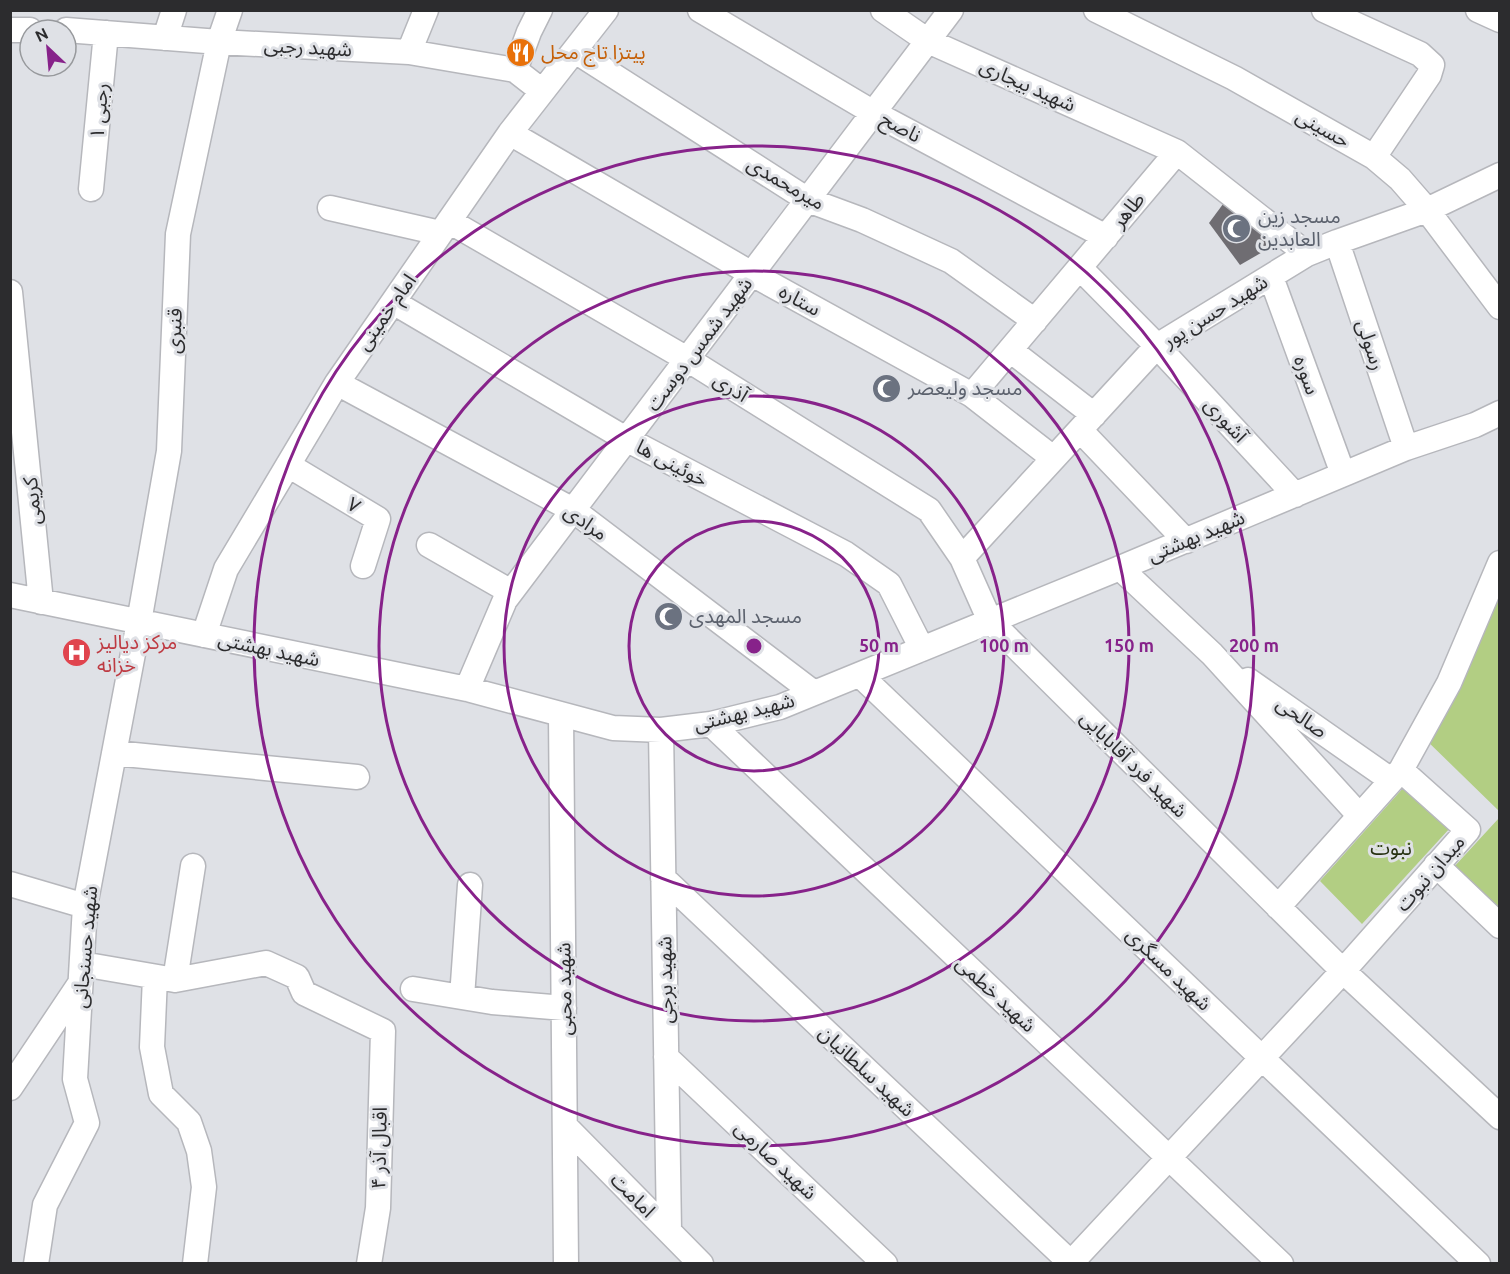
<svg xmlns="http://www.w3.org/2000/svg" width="1510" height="1274" font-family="Ubuntu,'Noto Sans Arabic',sans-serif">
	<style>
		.green { fill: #b2ce83 }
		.building { fill: #6f6d72 }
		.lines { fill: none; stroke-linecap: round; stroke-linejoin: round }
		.minor-casing { stroke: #b6b7bc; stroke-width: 27 }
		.minor { stroke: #fff; stroke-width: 24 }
		.ring { fill: none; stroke: #87228a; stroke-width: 3 }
		.labels { text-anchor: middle; stroke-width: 6; stroke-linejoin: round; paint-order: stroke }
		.street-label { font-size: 20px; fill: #2c2c2e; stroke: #dfe1e6 }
		.food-label { font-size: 20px; fill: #c56008; stroke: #dfe1e6; text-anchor: start }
		.worship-label { font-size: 20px; fill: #5b616d; stroke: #dfe1e6; text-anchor: start }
		.health-label { font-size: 20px; fill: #be3a42; stroke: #dfe1e6; text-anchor: start }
		.park-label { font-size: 20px; fill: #263111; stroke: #dfe1e6 }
		.centre { fill: #87228a; stroke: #dfe1e6; stroke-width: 3 }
		.ring-label { font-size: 18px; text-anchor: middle; font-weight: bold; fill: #87228a; stroke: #dfe1e6; stroke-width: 6; stroke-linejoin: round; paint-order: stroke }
	</style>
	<rect width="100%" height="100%" fill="#dfe1e6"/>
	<path class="green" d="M1499 579V811L1421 735Z
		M1404 787 1450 828 1362 924 1320 881Z
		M1499 818V910L1453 868Z"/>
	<path class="building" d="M1226 200 1269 233 1266 250 1240 265 1209 223Z"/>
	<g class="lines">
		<defs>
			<path id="minor" d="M700 10 874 113 1106 237
				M883 10 928 41 1177 152
				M1096 10 1234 78 1374 157 1400 179 1427 210 1500 307
				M1324 10 1420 54 1432 65 1429 75 1374 157
				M1478 10 1500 20
				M10 30H30
				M66 30 219 42 409 52 515 70 542 91
				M165 38 174 10
				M575 51 808 200 862 220 951 261 1035 321
				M409 52 426 10
				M515 70 529 32 540 10
				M510 133 752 274 972 395 1053 458
				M1500 175 1427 210 1337 242 1307 254 1157 346 962 558 990 621 1343 971 1500 1117
				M91 189 106 33
				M330 208 440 233
				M449 221 687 359 929 510 962 558
				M1337 242 1406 448
				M1080 268 1157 346 1295 495
				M1271 277 1343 474
				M10 292 41 602
				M393 302 626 439 846 554 889 584 922 649
				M1010 350 1094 415
				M337 383 573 510 814 693
				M972 395 1177 152 1307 254
				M1080 430 1186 541
				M288 465 378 519 363 566
				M429 545 511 592
				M1120 568 1212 654 1359 815
				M10 595 467 689 613 728 661 730 711 724 780 707 1120 568 1406 448 1475 425 1500 413
				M204 635 226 569 337 383 510 133 606 10
				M860 675 1478 1264
				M1248 680 1391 780
				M467 689 505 600 951 10
				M561 715 566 1264
				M711 724 1281 1264
				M661 730 669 1231
				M114 753 357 777
				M1436 865 1500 926
				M663 878 1072 1264
				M10 884 85 906
				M1278 907 1401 770 1449 683 1500 563
				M82 964 175 980 266 963 297 977 304 993 383 1031 378 1208 369 1264
				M155 977 152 1047 161 1094 189 1122 199 1151 204 1187 195 1264
				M175 980 193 866
				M413 989 492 1002 564 1008
				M462 997 470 885
				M666 1057 885 1264
				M10 1088 79 985
				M565 1126 701 1264
				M36 1264 45 1205 87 1123 75 1079 85 906 139 622 169 451 178 234 219 42 230 10
				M1070 1264 1343 971 1468 830 1401 770"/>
		</defs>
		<use href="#minor" class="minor-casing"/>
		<use href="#minor" class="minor"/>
	</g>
	<g class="ring">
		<circle cx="754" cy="646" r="125"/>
		<circle cx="754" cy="646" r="250"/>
		<circle cx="754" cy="646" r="375"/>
		<circle cx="754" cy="646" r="500"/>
	</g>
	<defs>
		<symbol id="restaurant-disc" viewBox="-11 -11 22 22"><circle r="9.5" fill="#e8710a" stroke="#dfe1e6"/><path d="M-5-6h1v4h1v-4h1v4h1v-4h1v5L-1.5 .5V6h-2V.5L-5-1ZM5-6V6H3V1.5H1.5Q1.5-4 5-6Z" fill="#fff"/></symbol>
		<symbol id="mosque-disc" viewBox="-11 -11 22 22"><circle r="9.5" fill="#6b7280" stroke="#dfe1e6"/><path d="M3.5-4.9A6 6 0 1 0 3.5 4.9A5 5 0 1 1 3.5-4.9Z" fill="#fff"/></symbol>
		<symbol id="hospital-disc" viewBox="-11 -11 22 22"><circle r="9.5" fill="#e0444e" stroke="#dfe1e6"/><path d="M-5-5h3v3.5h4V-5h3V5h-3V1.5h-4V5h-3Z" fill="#fff"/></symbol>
	</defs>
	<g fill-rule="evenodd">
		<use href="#restaurant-disc" x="504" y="36" width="33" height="33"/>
		<use href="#mosque-disc" x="1220" y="212" width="33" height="33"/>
		<use href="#mosque-disc" x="870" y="372" width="33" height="33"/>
		<use href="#mosque-disc" x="652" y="600" width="33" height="33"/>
		<use href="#hospital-disc" x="60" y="636" width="33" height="33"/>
	</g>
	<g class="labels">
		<g class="street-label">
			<text transform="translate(308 47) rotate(3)" y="7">شهید رجبی</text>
			<text transform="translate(1028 85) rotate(24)" y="7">شهید بیجاری</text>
			<text transform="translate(99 111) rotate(-85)" y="7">رجبی ۱</text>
			<text transform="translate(901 127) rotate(28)" y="7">ناصح</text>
			<text transform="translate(1323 128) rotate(29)" y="7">حسینی</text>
			<text transform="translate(786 183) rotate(30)" y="7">میرمحمدی</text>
			<text transform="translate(1128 210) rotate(-50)" y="7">طاهر</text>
			<text transform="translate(800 300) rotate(29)" y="7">ستاره</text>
			<text transform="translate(1215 311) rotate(-32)" y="7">شهید حسن پور</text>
			<text transform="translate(386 312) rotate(-55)" y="7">امام خمینی</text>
			<text transform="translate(174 331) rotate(-88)" y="7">قنبری</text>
			<text transform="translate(699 344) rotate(-53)" y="7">شهید شمس دوست</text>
			<text transform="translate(1371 345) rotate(72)" y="7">رسولی</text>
			<text transform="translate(1307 375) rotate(70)" y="7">سوره</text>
			<text transform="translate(731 387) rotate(32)" y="7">آذری</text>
			<text transform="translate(1226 420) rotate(47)" y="7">آشوری</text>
			<text transform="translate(672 463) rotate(28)" y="7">خوئینی ها</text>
			<text transform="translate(32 501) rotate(-95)" y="7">کریمی</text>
			<text transform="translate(354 505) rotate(31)" y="7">۷</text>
			<text transform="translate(586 522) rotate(35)" y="7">مرادی</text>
			<text transform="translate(1196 536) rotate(-23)" y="7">شهید بهشتی</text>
			<text transform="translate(269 649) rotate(12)" y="7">شهید بهشتی</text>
			<text transform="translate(744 712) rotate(-14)" y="7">شهید بهشتی</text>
			<text transform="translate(1302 717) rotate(35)" y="7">صالحی</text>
			<text transform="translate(1134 764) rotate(45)" y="7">شهید فرد آقابابایی</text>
			<text transform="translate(1430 873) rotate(-49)" y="7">میدان نبوت</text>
			<text transform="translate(85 947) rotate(-85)" y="7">شهید حسنجانی</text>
			<text transform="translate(1169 969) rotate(44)" y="7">شهید مسگری</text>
			<text transform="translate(665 980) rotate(-91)" y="7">شهید برجی</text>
			<text transform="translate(564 989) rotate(-91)" y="7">شهید محبی</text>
			<text transform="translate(996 994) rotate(43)" y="7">شهید خطمی</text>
			<text transform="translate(867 1071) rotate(43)" y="7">شهید سلطانیان</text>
			<text transform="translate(379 1148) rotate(-89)" y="7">اقبال آذر ۴</text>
			<text transform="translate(776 1160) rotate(43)" y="7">شهید صارمی</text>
			<text transform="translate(633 1195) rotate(45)" y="7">امامت</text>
		</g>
		<g class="food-label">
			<text x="541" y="59">پیتزا تاج محل</text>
		</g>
		<g class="worship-label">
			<text x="1258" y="223">مسجد زین<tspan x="1258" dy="23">العابدین</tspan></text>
			<text x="908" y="395">مسجد ولیعصر</text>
			<text x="689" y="623">مسجد المهدی</text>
		</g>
		<g class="health-label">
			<text x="97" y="649">مرکز دیالیز<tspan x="97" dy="23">خزانه</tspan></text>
		</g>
		<g class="park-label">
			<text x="1391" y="855">نبوت</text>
		</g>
	</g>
	<circle cx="754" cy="646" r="9" class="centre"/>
	<g class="ring-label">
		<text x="879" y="652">50 m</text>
		<text x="1004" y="652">100 m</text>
		<text x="1129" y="652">150 m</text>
		<text x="1254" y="652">200 m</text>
	</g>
	<rect width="1510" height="1274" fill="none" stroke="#2c2c2e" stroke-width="24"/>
	<g transform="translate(48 48) rotate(334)"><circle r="28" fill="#dfe1e6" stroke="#97999c" stroke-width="1.5"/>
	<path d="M0-4.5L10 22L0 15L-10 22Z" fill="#87228a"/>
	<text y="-9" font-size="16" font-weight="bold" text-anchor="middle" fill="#2c2c2e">N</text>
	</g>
</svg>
